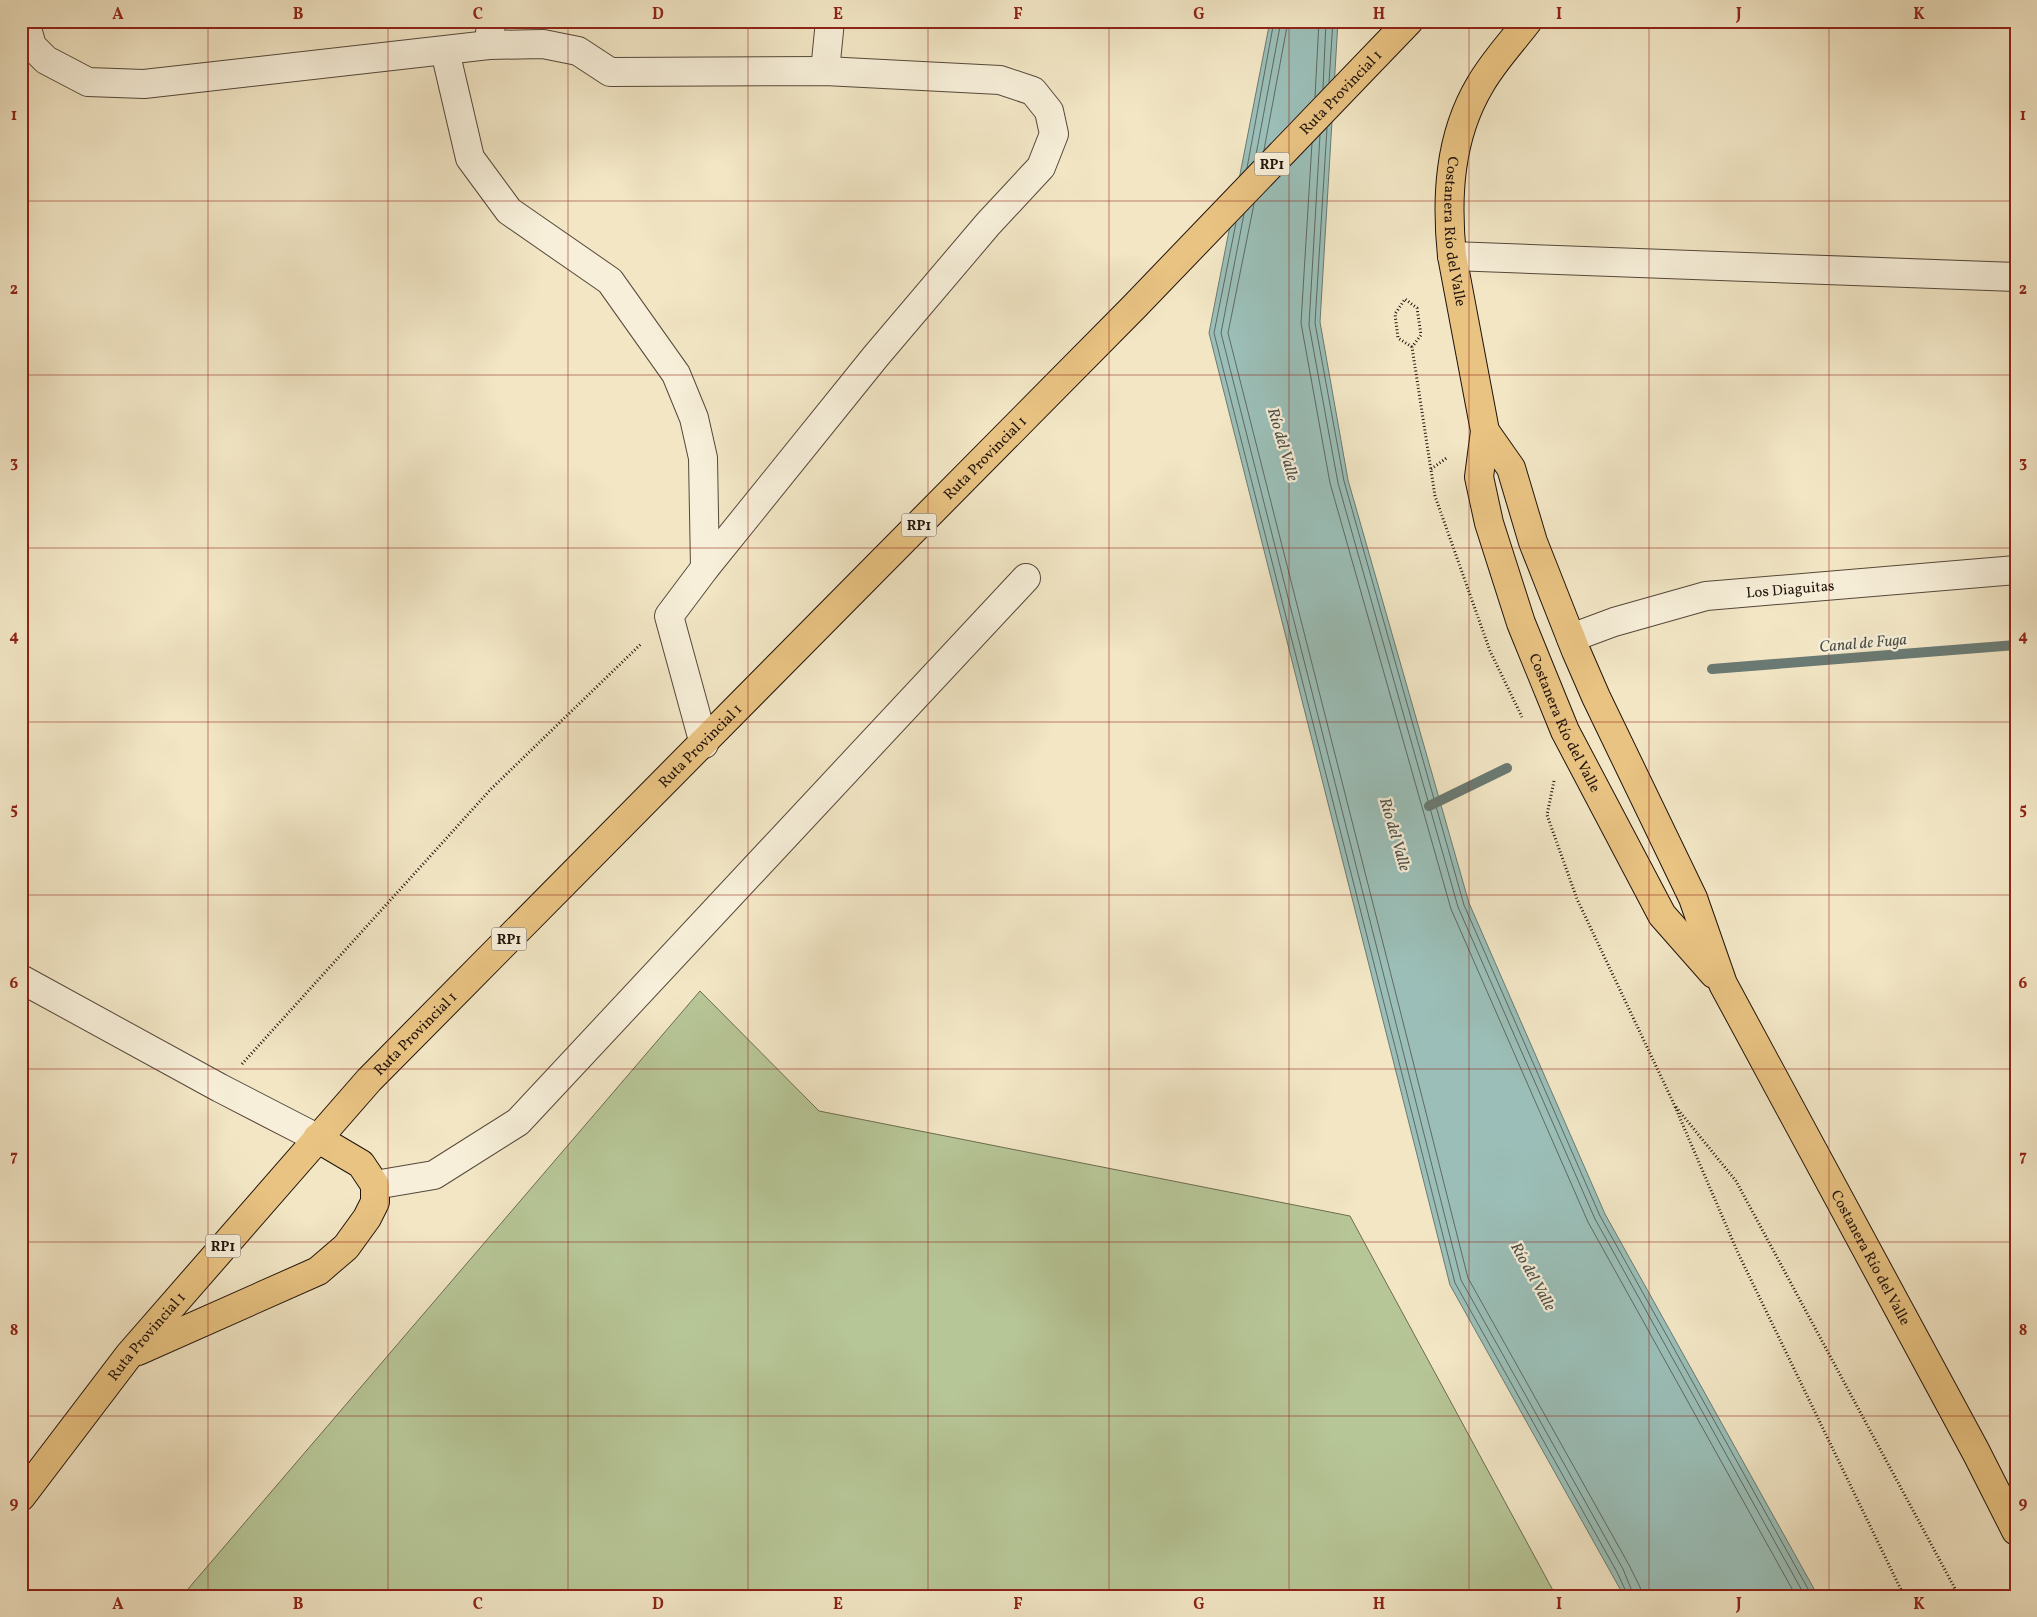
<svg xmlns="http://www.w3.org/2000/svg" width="2037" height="1617" font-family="Vollkorn,serif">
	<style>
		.green { fill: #b7c697; stroke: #6c6c51 }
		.water { fill: #9bbfb8; stroke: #6a7a73 }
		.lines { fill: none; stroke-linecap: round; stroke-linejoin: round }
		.shore { stroke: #5e6962; stroke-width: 1 }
		.stream { stroke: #6a7a73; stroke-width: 10 }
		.minor-casing { stroke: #55483a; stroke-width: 30 }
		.major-casing { stroke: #21130b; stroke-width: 30 }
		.path { stroke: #21130b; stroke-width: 3; stroke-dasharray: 1 2.5; stroke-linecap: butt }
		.minor { stroke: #f7efd9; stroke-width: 28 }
		.major { stroke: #e9c382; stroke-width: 28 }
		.grid { fill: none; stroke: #8f2418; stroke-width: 1; stroke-opacity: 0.55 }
		.labels { text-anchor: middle; stroke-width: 4.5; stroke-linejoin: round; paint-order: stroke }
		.shield { fill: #f7efd9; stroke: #615549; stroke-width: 1 }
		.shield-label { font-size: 14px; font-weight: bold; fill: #21130b }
		.street-label { font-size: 15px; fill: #21130b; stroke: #f7efd9 }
		.water-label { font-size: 16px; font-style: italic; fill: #4c4f48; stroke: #f7efd9 }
		.neatline { fill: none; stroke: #8f2418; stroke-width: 2 }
		.grid-label { font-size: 16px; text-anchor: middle; font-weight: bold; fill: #8f2418 }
	</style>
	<rect width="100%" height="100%" fill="#f2e6c5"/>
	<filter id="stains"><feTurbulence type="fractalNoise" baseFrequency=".004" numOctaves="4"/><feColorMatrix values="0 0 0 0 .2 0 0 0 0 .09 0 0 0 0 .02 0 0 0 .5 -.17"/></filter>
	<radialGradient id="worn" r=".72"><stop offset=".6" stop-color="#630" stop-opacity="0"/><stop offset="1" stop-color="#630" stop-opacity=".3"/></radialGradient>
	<path class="green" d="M700 991 819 1111 1350 1216 1556 1596H182Z"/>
	<path class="water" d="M1270 21H1338L1320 322 1348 480 1469 903 1605 1214 1818 1596H1624L1450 1285 1209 333Z"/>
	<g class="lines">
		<path class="shore" d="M1329 82 1333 21
			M1323 89 1326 21
			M1315 97 1319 21
			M1327 128 1315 323 1344 481 1464 905 1600 1216 1812 1596
			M1320 135 1309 325 1338 483 1458 907 1595 1219 1805 1596
			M1312 143 1301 323 1330 483 1451 909 1588 1222 1796 1596
			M1264 150 1288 21
			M1255 160 1281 21
			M1247 168 1274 21
			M1254 204 1228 333 1468 1278 1629 1565 1640 1587 1642 1596
			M1244 214 1221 333 1461 1280 1623 1569 1634 1596
			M1236 223 1214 333 1455 1283 1617 1572 1628 1596"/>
		<path class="stream" d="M1712 669 2016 645
			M1429 806 1507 768"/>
		<defs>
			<g id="minor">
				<path d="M25 21 32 46 46 60 88 82 144 84 489 45 543 44 578 51 610 72 825 71 1000 80 1033 91 1049 111 1054 134 1041 167 988 224 876 356 705 568"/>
				<path d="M489 45 491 21"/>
				<path d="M445 51 470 158 509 211 610 281 676 374 694 418 703 458 705 568 669 616 704 744"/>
				<path d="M825 71 830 21"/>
				<path d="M1452 256 2016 277"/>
				<path id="s1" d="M1571 638 1614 622 1706 596 2016 570"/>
				<path d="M21 979 220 1088 317 1138"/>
				<path d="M375 1185 434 1175 518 1122 1026 578"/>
			</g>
			<g id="major">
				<path id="s2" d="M1528 21C1512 42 1493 62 1480 85 1449 137 1446 198 1452 256L1485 431 1479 477 1489 523 1521 623 1565 731 1662 915 1714 974"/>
				<path id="s3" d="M1485 431 1511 468 1533 542 1576 651 1596 697 1693 898 1723 984 1976 1452 2016 1531"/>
				<path d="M138 1351 318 1271 346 1247 367 1218 375 1202V1185L361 1164 317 1138"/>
				<path id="s4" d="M21 1497 129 1355 369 1080 1134 307 1409 21"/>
			</g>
		</defs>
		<use href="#minor" class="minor-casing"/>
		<use href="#major" class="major-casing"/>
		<path class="path" d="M1412 347 1398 338 1395 314 1405 299 1417 308 1421 335 1412 347 1435 496 1490 651 1522 717
			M1431 469 1448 457
			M1554 781 1547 815 1577 899 1673 1102 1738 1253 1904 1596
			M242 1064 491 789 642 643
			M1676 1107 1736 1181 1959 1596"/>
		<use href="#minor" class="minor"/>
		<use href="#major" class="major"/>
	</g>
	<path class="grid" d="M208 21V1596M388 21V1596M568 21V1596M748 21V1596M928 21V1596M1109 21V1596M1289 21V1596M1469 21V1596M1649 21V1596M1829 21V1596M21 201H2016M21 375H2016M21 548H2016M21 722H2016M21 895H2016M21 1069H2016M21 1242H2016M21 1416H2016"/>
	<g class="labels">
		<g class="shield">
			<rect x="1254.5" y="152.5" width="35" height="23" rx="4"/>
			<rect x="901.5" y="513.5" width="35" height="23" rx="4"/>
			<rect x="491.5" y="927.5" width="35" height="23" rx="4"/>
			<rect x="205.5" y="1234.5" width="35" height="23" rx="4"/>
		</g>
		<g class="shield-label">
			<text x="1272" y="169">RP1</text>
			<text x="919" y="530">RP1</text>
			<text x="509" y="944">RP1</text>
			<text x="223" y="1251">RP1</text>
		</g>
		<g class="street-label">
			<text dy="5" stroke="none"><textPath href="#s4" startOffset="1929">Ruta Provincial 1</textPath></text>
			<text dy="5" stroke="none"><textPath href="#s2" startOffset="232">Costanera Río del Valle</textPath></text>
			<text dy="5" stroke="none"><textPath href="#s4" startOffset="1419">Ruta Provincial 1</textPath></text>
			<text dy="5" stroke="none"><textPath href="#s1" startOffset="226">Los Diaguitas</textPath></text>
			<text dy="5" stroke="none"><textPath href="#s2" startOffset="742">Costanera Río del Valle</textPath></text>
			<text dy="5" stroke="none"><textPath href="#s4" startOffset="1014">Ruta Provincial 1</textPath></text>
			<text dy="5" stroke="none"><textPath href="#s4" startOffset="609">Ruta Provincial 1</textPath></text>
			<text dy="5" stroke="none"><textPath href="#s3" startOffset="915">Costanera Río del Valle</textPath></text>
			<text dy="5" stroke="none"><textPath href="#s4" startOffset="204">Ruta Provincial 1</textPath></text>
		</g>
		<g class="water-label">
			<text transform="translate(1284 444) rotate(74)" y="6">Río del Valle</text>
			<text transform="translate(1863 642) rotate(-5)" y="6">Canal de Fuga</text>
			<text transform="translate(1396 834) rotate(74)" y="6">Río del Valle</text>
			<text transform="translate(1534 1276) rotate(61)" y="6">Río del Valle</text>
		</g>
	</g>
	<rect width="2037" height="1617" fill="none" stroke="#f2e6c5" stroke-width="55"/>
	<rect x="28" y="28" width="1982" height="1562" class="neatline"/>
	<g class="grid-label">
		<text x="118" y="19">A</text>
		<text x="298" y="19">B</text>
		<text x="478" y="19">C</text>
		<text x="658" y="19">D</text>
		<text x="838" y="19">E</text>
		<text x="1018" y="19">F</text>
		<text x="1199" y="19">G</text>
		<text x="1379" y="19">H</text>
		<text x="1559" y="19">I</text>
		<text x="1739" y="19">J</text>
		<text x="1919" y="19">K</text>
		<text x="14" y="120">1</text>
		<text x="2023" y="120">1</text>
		<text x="14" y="294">2</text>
		<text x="2023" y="294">2</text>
		<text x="14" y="467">3</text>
		<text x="2023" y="467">3</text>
		<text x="14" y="641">4</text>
		<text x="2023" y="641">4</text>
		<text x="14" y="814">5</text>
		<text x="2023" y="814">5</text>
		<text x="14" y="988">6</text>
		<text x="2023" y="988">6</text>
		<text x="14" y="1161">7</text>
		<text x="2023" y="1161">7</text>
		<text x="14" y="1335">8</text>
		<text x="2023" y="1335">8</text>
		<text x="14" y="1508">9</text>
		<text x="2023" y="1508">9</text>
		<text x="118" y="1609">A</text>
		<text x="298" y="1609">B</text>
		<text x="478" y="1609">C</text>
		<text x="658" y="1609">D</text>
		<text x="838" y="1609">E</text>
		<text x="1018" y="1609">F</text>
		<text x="1199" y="1609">G</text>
		<text x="1379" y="1609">H</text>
		<text x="1559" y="1609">I</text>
		<text x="1739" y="1609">J</text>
		<text x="1919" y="1609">K</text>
	</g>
	<rect width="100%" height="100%" filter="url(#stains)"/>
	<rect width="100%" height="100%" fill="url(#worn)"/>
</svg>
